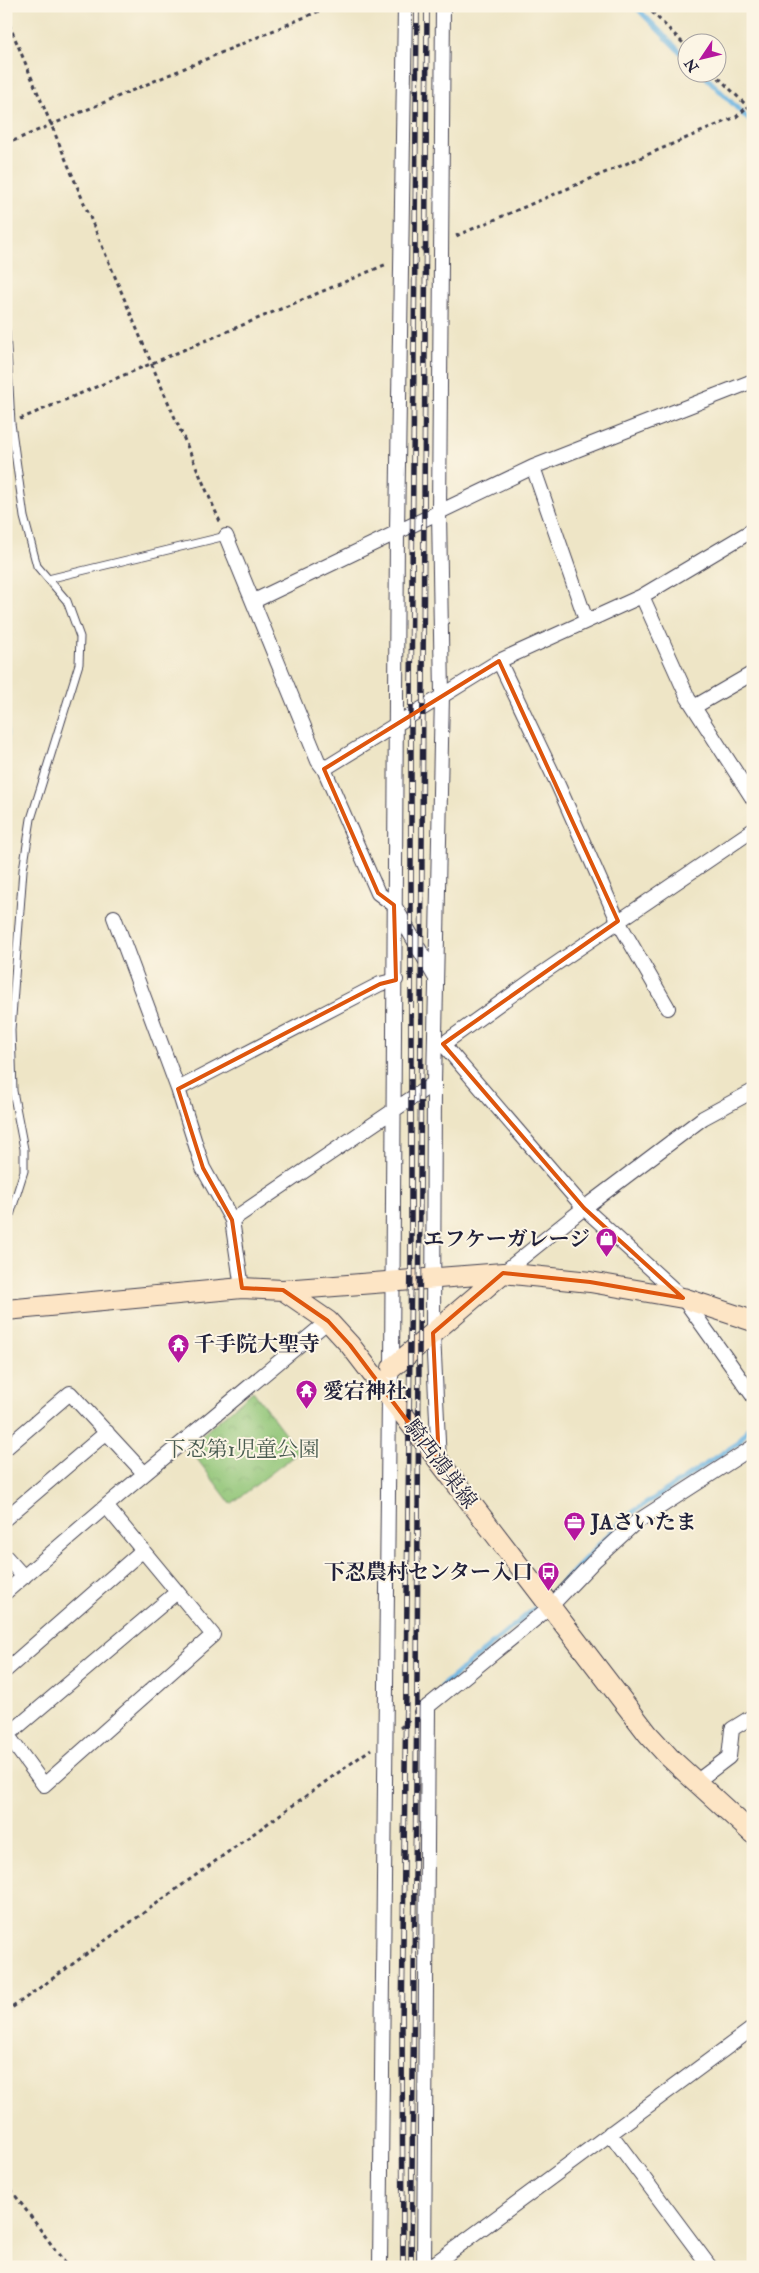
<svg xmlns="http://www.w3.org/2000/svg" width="759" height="2273" font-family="'IM FELL Double Pica','Noto Serif JP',serif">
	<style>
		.park { fill: url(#park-crowns); stroke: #587358 }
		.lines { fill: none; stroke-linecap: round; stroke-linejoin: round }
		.stream { stroke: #6ab4e2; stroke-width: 5 }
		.lane-casing { stroke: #413f50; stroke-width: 9 }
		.street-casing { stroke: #413f50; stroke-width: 16 }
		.secondary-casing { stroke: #413f50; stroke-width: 22 }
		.path { stroke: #413f50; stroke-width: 3; stroke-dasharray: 4 4; stroke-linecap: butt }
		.lane { stroke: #fff; stroke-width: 7 }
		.street { stroke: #fff; stroke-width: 14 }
		.secondary { stroke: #fde5c5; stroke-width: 20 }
		.rail-casing { stroke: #22223b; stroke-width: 5.5 }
		.rail { stroke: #fcf5e5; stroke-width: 4; stroke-dasharray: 11; stroke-linecap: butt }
		.marked { fill: none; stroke: #de560e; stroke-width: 4; stroke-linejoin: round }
		.labels { text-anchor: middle; stroke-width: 4; stroke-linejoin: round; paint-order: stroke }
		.poi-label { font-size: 21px; font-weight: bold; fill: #22223b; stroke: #fcf5e5; text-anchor: start }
		.park-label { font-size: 21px; fill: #485b50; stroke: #fcf5e5 }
		.street-label { font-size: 21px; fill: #22223b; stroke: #fcf5e5 }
	</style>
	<defs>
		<pattern id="park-crowns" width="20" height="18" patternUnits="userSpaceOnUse" patternTransform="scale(1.25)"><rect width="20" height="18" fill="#8fc476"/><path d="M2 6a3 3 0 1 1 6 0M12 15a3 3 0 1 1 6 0" fill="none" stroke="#7ba867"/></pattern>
	</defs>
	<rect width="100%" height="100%" fill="#fcf5e5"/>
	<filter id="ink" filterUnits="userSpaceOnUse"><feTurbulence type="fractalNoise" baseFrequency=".02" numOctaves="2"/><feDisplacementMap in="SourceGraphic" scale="10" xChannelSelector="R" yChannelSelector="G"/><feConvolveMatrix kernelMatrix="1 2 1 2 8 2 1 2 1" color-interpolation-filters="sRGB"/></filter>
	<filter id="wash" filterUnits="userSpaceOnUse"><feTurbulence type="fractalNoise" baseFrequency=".0096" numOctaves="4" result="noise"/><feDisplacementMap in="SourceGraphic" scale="20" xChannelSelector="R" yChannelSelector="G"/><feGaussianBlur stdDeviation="1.12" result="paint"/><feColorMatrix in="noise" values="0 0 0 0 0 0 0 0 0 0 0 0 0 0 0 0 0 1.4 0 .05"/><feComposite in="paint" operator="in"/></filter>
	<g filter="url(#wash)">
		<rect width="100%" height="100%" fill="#eee5c6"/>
		<path class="park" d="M253 1391 299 1452 231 1504 188 1447Z"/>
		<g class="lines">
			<path class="stream" d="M635 6 686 58
				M701 72 753 124
				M6 724V744
				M548 1597 627 1516 738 1443 753 1421
				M442 1686 541 1603"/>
		</g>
	</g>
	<g filter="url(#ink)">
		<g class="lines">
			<defs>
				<path id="lane" d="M6 331 11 423 24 517 37 566 67 601 80 637 79 664 31 819 23 870 11 1030 13 1091 24 1149V1171L6 1228
					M48 579 226 536"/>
				<path id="street" d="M533 467 586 620
					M226 536 318 761 324 769 378 893 394 905 435 977
					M642 596 688 698 753 799
					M254 601 533 467 753 381
					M499 661 558 785 618 921 668 1008
					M694 707 753 673
					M324 769 499 661 642 596 753 530
					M114 917 178 1089 203 1168 232 1220
					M435 1044H443L538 976 753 830
					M443 1044 584 1208 683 1298 753 1396
					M178 1089 380 984 396 980
					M503 1273 584 1208 703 1118 753 1091
					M242 1288 232 1220 434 1083
					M6 1448 70 1393 144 1473
					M439 1463 433 1333 434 1083 442 695 439 512 443 6
					M6 1518 107 1432
					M6 1557 24 1577
					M6 1592 106 1506
					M6 1670 143 1550
					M421 1712 550 1607 596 1559 635 1523 753 1447
					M6 1733 44 1785 213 1635 106 1506 328 1321
					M8 1735 177 1592
					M696 1782 729 1757 732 1729 753 1716
					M610 2133 710 2267
					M380 2267 389 1396 392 1368 397 531 405 6
					M424 2267 428 1706
					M430 2267 753 2028"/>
				<path id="secondary" d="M283 1290 503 1273 590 1282 683 1298 753 1321
					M6 1310 242 1288 283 1290 328 1321 350 1345 648 1734 669 1757 753 1834
					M392 1368 503 1273"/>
			</defs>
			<use href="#lane" class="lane-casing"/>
			<use href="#street" class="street-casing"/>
			<use href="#secondary" class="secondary-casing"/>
			<path class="path" d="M646 6 686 46
				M6 17 152 365 221 524
				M713 72 753 112
				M6 144 331 6
				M456 236 736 117 753 102
				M414 253 427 248
				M20 419 387 264
				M400 1728 411 1719
				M6 2012 371 1749
				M6 2183 68 2267"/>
			<use href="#lane" class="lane"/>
			<use href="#street" class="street"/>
			<use href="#secondary" class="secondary"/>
			<defs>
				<path id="rail" d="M403 2267 402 2029 411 1256V700L417 6
					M411 2267 417 1688 427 6"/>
			</defs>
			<use href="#rail" class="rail-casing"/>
			<use href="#rail" class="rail"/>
		</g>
	</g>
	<path class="marked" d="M499 661 618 921 443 1044 584 1208 683 1298 590 1282 503 1273 433 1333 439 1463 350 1345 328 1321 283 1290 242 1288 232 1220 203 1168 178 1089 380 984 396 980 394 905 378 893 324 769Z"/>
	<defs>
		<symbol id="shop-pin" viewBox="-11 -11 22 30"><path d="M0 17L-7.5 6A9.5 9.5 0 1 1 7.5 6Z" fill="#b5179e" stroke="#fcf5e5"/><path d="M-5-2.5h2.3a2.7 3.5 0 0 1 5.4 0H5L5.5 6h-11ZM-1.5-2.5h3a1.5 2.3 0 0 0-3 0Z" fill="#fff"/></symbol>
		<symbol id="temple-pin" viewBox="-11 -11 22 30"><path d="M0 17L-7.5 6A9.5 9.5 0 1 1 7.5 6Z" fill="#b5179e" stroke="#fcf5e5"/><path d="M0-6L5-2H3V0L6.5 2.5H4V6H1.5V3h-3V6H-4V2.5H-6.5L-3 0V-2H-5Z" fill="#fff"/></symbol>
		<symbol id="office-pin" viewBox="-11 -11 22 30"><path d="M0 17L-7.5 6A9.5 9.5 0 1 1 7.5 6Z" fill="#b5179e" stroke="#fcf5e5"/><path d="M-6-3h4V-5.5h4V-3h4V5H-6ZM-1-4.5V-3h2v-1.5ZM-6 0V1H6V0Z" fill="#fff"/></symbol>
		<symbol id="bus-pin" viewBox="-11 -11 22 30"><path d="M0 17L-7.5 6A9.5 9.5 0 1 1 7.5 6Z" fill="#b5179e" stroke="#fcf5e5"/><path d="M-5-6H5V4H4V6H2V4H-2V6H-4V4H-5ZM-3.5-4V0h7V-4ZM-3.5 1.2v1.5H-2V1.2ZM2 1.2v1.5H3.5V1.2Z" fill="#fff"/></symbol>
	</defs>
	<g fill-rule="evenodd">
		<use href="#shop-pin" x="594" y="1226" width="25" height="34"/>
		<use href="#temple-pin" x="166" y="1332" width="25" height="34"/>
		<use href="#temple-pin" x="294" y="1378" width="25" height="34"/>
		<use href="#office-pin" x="562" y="1510" width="25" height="34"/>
		<use href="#bus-pin" x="536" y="1560" width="25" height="34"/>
	</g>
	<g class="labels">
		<g class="poi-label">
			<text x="590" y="1246" text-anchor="end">エフケーガレージ</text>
			<text x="194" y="1351">千手院大聖寺</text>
			<text x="323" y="1398">愛宕神社</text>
			<text x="591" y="1529">JAさいたま</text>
			<text x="533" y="1579" text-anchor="end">下忍農村センター入口</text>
		</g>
		<g class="park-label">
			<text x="242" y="1456">下忍第1児童公園</text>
		</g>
		<g class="street-label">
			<text transform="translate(441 1464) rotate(53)" y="7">騎西鴻巣線</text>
		</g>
	</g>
	<rect width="759" height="2273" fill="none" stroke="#fcf5e5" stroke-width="25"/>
	<g transform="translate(702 58) rotate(235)"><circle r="24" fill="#fcf5e5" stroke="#a5a1a1"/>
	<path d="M0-4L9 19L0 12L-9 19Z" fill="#b5179e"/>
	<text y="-8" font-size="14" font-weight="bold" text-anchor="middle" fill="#22223b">N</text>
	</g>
</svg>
